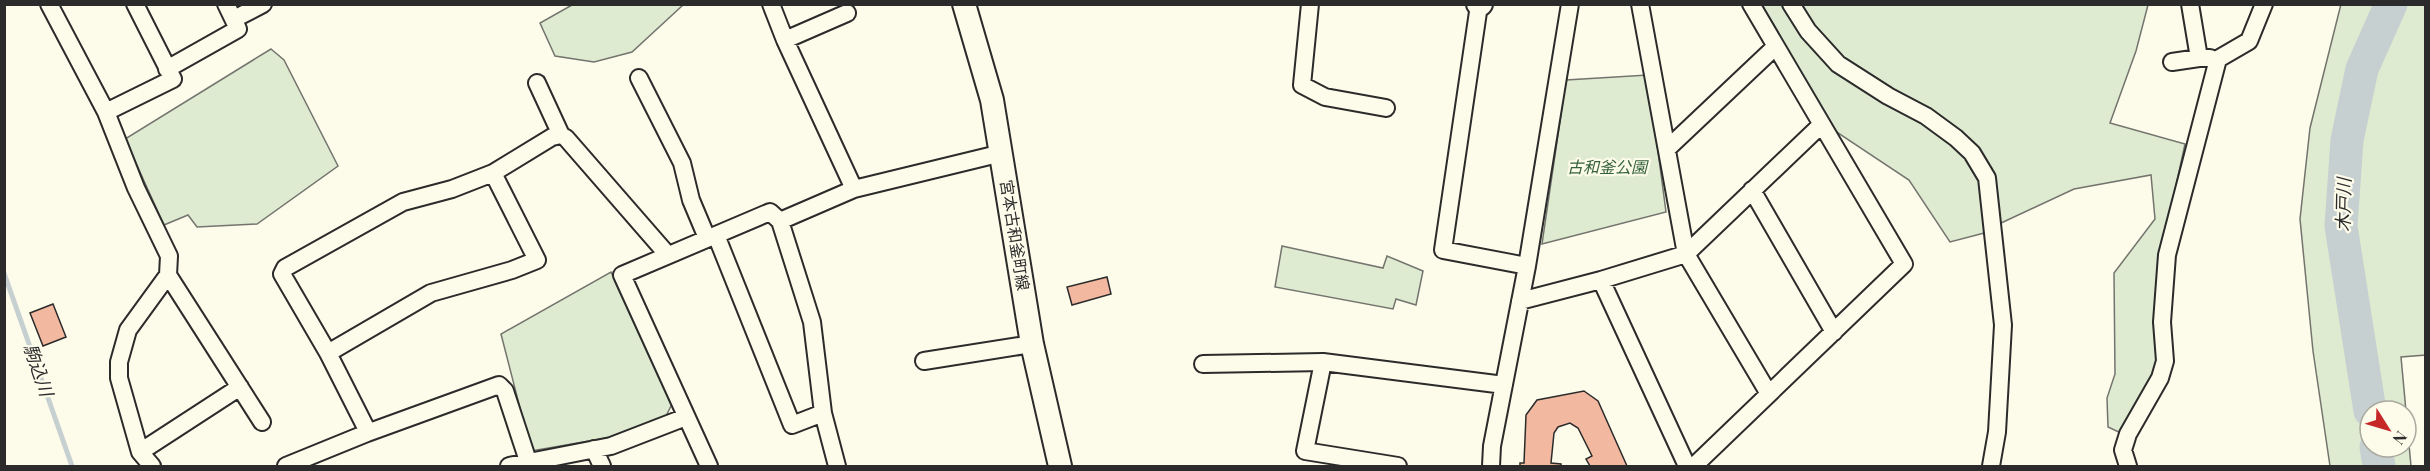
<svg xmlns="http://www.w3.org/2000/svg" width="2430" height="471" font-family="'Playfair Display','Noto Sans JP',serif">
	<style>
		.green { fill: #deebd1; stroke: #74746e; stroke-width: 1.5 }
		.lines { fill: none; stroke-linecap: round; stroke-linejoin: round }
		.stream { stroke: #c7d0d0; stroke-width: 5 }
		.river { stroke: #c7d0d0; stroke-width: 33 }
		.building { fill: #f2b8a0; stroke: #2b2b2b; stroke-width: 1.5 }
		.street-casing { stroke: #2b2b2b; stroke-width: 20 }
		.secondary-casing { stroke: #2b2b2b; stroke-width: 26 }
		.street { stroke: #fdfbea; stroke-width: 16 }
		.secondary { stroke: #fdfbea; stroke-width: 22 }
		.labels { text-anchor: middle; stroke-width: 4.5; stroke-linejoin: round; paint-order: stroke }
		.park-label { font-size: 16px; font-style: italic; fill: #34623c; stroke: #fdfbea }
		.street-label { font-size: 16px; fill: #2b2b2b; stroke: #fdfbea }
		.water-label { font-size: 18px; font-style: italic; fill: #2b2b2b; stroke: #fdfbea }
	</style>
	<rect width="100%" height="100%" fill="#fdfbea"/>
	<path class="green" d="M2341 4 2378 5 2358 49 2337 127 2332 259 2353 340 2373 466H2330L2313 351 2300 219 2310 128Z
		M572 5V4L683 5 632 52 594 62 555 56 540 23Z
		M1762 5H2148L2136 51 2110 123 2185 144 2161 255 2162 362 2123 434 2108 427 2107 398 2115 374 2114 273 2155 219 2151 175 2074 189 1999 224 1988 232 1950 242 1909 180 1835 131Z
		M2400 5H2425L2426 355 2401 357 2406 411H2380C2356 303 2334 189 2368 81 2376 55 2389 29 2400 5Z
		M271 49 284 60 338 166 257 224 197 227 188 215 164 225 125 139Z
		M1648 75 1666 212 1542 244 1566 80Z
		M1282 246 1383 268 1387 256 1423 271 1416 305 1396 299 1393 309 1275 287Z
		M611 272 672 404 666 416 607 438 531 451 501 334Z
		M2406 413 2411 466H2389L2387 447H2406Z"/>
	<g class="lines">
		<path class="stream" d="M4 273 72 466"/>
		<path class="river" d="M2370 411 2341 226 2347 140 2362 69 2391 4
			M2376 447 2379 466"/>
	</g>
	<path class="building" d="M1107 277 1111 294 1072 305 1067 287Z
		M53 304 66 337 43 346 30 313Z
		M1584 391 1598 401 1627 466H1590L1586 459 1592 456 1578 428 1570 423 1558 427 1554 433 1551 463 1561 464V466H1520V463H1524L1526 415 1537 400Z"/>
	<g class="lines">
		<defs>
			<path id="street" d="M49 4 106 112 136 188 169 256 168 275 128 330 119 362V378L140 452 152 466
				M771 4 785 40 854 189
				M1310 4 1302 85 1325 97 1386 108
				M1640 4 1686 254 1769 394
				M1791 4 1808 31 1838 64 1888 96 1926 116 1956 138 1972 153 1987 178 2003 325 1997 432 1991 466
				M2190 4 2199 58
				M1479 5 1443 250 1527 266
				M234 19 263 4
				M785 40 847 13
				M2172 62 2199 58H2210
				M167 69 238 29 226 4
				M639 78 682 163 691 200 707 238
				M537 83 561 135
				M106 112 173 79 135 4
				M1667 149 1775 47
				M1752 190 1834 332
				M780 221 812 322 823 413 837 466
				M716 235 792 425 823 413
				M168 275 262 422
				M1601 280 1687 466
				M1520 301 1601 280 1686 254 1821 125
				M328 353 431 293 512 270 537 260 493 173
				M924 361 1032 344
				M1323 362 1305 451 1398 466
				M1203 364 1323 362 1504 385
				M367 433 499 385 505 391 528 461
				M594 449 602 466
				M140 452 240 387
				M286 466 367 433 366 428 328 353 282 274 285 268 403 202 452 189 493 173 552 137 561 135 566 138 667 254
				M509 466 611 446 686 417
				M709 466 622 275 770 212 780 221 854 189 1002 153
				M1491 466 1492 446 1527 266 1570 4
				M1694 466 1904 264 1751 4
				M2128 466 2123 450 2128 434 2160 378 2165 361 2162 322 2167 255 2218 59 2249 41 2264 4"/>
			<path id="secondary" d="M964 4 992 100 1032 344 1060 466
				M1478 4H1481"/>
		</defs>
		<use href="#street" class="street-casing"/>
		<use href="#secondary" class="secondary-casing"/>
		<use href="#street" class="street"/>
		<use href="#secondary" class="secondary"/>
	</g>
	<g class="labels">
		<g class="park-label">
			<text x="1607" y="173">古和釜公園</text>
		</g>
		<g class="street-label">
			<text transform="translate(1015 235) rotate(81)" y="6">宮本古和釜町線</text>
		</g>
		<g class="water-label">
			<text transform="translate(2344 205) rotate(-89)" y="6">木戸川</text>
			<text transform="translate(38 370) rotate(71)" y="6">駒込川</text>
		</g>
	</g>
	<rect width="2430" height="471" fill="none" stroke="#2b2b2b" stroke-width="12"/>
	<g transform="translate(2388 429) rotate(127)"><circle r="28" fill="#fdfbea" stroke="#a9a89e" stroke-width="1.5"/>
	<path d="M0-4.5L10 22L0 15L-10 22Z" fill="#c62828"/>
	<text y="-9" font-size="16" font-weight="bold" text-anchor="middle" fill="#2b2b2b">N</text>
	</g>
</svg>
